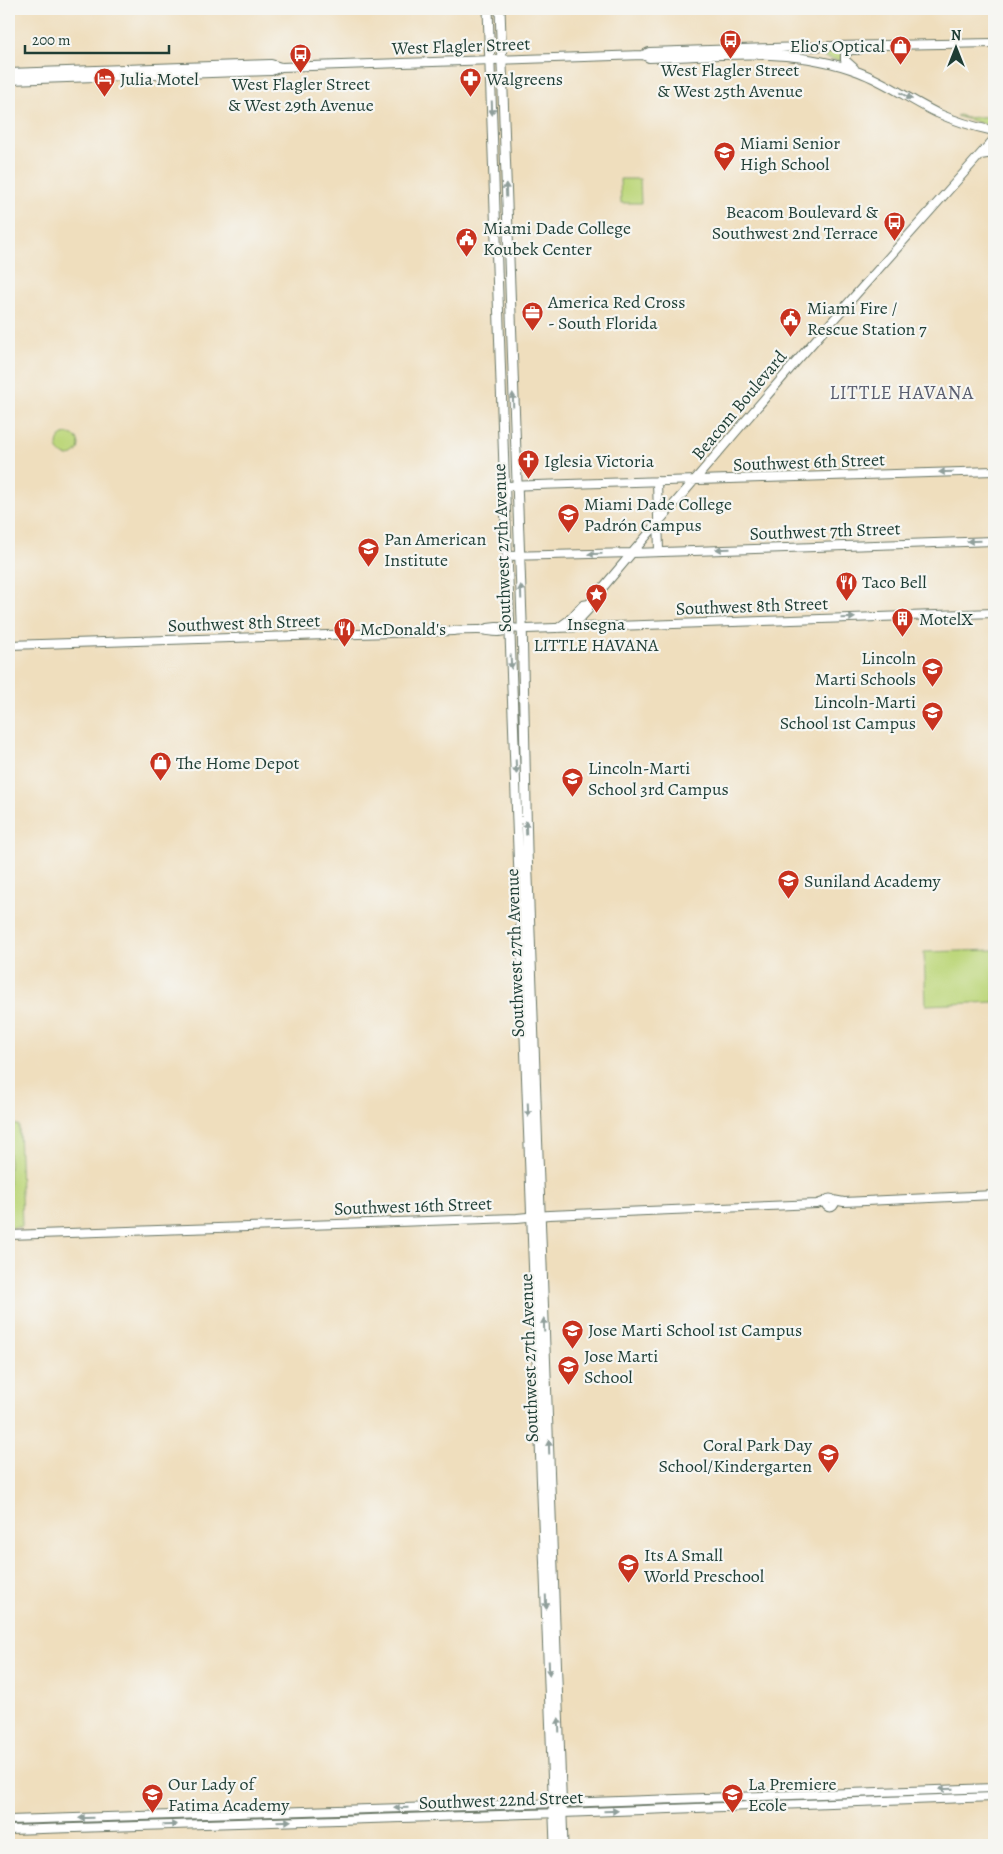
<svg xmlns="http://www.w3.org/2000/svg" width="1003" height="1854" font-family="Alegreya,serif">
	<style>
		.green { fill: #bdd77c; stroke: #6e8a58 }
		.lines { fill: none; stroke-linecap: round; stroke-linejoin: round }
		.secondary-casing { stroke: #687564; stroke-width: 10 }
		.primary-casing { stroke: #687564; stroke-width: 10 }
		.highway-casing { stroke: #687564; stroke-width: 11 }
		.secondary { stroke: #fff; stroke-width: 8 }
		.primary { stroke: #fff; stroke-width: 8 }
		.highway { stroke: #fff; stroke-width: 9 }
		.oneway { fill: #8f9e9a }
		.labels { text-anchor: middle; stroke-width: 4.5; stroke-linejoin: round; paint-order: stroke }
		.street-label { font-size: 18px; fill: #1f3d34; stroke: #f6f6f2 }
		.poi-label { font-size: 18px; fill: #1f3d34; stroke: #f6f6f2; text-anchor: start }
		.neighbourhood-label { font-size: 19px; letter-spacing: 1px; fill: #595d6e; stroke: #f6f6f2 }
	</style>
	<rect width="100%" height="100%" fill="#f6f6f2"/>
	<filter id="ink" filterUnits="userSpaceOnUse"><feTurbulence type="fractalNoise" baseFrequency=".02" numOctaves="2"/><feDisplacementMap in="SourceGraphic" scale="10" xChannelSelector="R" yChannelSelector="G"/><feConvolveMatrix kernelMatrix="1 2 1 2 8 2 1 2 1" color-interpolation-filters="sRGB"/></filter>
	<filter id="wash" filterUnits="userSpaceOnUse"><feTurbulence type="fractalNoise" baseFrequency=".0096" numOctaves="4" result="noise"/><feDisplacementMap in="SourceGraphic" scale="20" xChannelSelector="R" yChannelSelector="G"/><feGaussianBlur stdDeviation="1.12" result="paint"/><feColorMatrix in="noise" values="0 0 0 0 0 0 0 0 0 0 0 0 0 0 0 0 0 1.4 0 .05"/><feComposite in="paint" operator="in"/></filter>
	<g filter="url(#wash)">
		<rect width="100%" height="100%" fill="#efdebd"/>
		<path class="green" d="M813 52 841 51 842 52 840 61 813 54Z
			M960 115 965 118 994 116V127L956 116Z
			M620 179H640L641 203H621Z
			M57 445a11 11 0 1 1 22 0a11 11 0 1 1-22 0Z
			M994 950V1002L926 1005 924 952Z
			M9 1125H19L22 1227H9Z"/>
	</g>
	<g filter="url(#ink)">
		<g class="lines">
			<defs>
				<path id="secondary" d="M643 55 649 58C719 56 792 46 859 72 886 82 910 100 937 113 955 121 975 127 994 131
					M854 68 845 60V54L851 50H859
					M9 73 271 64 281 67 643 55 649 52 834 46 994 43
					M9 80 271 71 281 67
					M980 155 994 153
					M657 481 659 551
					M505 486 994 471
					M507 556 632 553 795 363 994 139
					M825.5 1203a4.5 4.5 0 1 1 9 0a4.5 4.5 0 1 1-9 0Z
					M833 1200 844 1202 994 1195
					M9 1235 517 1218 549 1215 817 1204 826 1201
					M9 1820 562 1803 994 1788
					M9 1830 562 1813 994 1797"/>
				<path id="primary" d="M572 627 588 610 589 604 632 553 994 541
					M558 628 569 620 583 605 589 604
					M481 630C496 624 510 629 526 629L994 613
					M9 645 453 631C461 630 470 630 478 630 489 630 499 635 510 629"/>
				<path id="highway" d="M488 9 506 526 555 1845
					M500 9 522 620 527 850 563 1845"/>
			</defs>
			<use href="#secondary" class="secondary-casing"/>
			<use href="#primary" class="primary-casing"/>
			<use href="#highway" class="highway-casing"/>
			<use href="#secondary" class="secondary"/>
			<use href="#primary" class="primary"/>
			<use href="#highway" class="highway"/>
		</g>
		<defs><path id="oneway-solid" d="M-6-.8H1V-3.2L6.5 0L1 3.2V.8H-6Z" transform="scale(1.25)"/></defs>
		<g class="oneway">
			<use href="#oneway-solid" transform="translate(906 96) rotate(28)"/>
			<use href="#oneway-solid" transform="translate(492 108) rotate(88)"/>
			<use href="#oneway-solid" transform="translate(506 190) rotate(-92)"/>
			<use href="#oneway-solid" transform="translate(513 400) rotate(-92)"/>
			<use href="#oneway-solid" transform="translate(946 472) rotate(178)"/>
			<use href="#oneway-solid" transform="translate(974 541) rotate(178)"/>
			<use href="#oneway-solid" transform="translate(723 549) rotate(178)"/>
			<use href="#oneway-solid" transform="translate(595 554) rotate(179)"/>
			<use href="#oneway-solid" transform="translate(521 592) rotate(-92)"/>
			<use href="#oneway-solid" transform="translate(848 618) rotate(-1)"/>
			<use href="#oneway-solid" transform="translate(511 662) rotate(87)"/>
			<use href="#oneway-solid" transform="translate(516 767) rotate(88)"/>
			<use href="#oneway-solid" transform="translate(526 828) rotate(-92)"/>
			<use href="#oneway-solid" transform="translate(528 1110) rotate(88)"/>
			<use href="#oneway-solid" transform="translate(544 1325) rotate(-92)"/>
			<use href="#oneway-solid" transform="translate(549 1447) rotate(-92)"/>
			<use href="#oneway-solid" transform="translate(546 1602) rotate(88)"/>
			<use href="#oneway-solid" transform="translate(549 1668) rotate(88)"/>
			<use href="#oneway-solid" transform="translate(559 1725) rotate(-92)"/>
			<use href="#oneway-solid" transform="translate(946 1789) rotate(178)"/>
			<use href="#oneway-solid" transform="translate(401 1808) rotate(178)"/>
			<use href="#oneway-solid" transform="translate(611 1811) rotate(-2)"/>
			<use href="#oneway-solid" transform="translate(86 1818) rotate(178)"/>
			<use href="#oneway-solid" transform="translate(284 1821) rotate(-2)"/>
			<use href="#oneway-solid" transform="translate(170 1825) rotate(-2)"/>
		</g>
	</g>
	<defs>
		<symbol id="bus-pin" viewBox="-11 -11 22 30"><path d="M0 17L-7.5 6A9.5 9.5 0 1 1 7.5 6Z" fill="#c8321e" stroke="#f6f6f2"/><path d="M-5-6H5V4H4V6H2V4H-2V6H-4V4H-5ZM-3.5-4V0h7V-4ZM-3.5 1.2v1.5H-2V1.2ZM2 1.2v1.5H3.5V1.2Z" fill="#fff"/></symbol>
		<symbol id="shop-pin" viewBox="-11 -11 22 30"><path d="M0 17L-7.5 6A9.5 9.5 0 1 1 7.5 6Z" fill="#c8321e" stroke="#f6f6f2"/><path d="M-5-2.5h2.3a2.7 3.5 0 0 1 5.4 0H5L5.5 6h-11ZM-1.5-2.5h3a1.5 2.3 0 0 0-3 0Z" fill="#fff"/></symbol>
		<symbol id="hotel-pin" viewBox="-11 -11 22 30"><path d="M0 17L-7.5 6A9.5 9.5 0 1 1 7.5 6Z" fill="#c8321e" stroke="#f6f6f2"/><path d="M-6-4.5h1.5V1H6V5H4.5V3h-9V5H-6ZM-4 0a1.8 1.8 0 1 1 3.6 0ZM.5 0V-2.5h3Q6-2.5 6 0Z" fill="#fff"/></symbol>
		<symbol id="pharmacy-pin" viewBox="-11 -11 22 30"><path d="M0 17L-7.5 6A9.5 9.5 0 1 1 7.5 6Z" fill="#c8321e" stroke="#f6f6f2"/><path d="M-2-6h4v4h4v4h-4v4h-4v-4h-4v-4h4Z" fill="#fff"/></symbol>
		<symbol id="school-pin" viewBox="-11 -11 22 30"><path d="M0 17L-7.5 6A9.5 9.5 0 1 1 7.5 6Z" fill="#c8321e" stroke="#f6f6f2"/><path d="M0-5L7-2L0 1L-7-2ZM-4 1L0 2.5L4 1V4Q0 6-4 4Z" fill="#fff"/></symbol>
		<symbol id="civic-pin" viewBox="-11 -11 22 30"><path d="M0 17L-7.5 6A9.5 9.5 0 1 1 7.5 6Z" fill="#c8321e" stroke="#f6f6f2"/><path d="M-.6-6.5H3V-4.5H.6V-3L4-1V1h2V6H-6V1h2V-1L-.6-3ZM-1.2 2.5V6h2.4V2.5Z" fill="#fff"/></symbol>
		<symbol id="office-pin" viewBox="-11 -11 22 30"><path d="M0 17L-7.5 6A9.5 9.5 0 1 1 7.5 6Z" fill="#c8321e" stroke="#f6f6f2"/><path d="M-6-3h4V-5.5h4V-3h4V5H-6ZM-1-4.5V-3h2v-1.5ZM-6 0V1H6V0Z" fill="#fff"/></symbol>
		<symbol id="church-pin" viewBox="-11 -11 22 30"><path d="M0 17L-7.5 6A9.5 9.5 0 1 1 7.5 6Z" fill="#c8321e" stroke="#f6f6f2"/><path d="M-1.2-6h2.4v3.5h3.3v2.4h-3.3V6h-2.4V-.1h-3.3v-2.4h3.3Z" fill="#fff"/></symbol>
		<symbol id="university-pin" viewBox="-11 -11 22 30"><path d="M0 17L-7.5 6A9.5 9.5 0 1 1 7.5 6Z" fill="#c8321e" stroke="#f6f6f2"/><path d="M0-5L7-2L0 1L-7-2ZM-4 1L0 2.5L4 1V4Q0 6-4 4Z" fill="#fff"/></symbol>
		<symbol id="restaurant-pin" viewBox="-11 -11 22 30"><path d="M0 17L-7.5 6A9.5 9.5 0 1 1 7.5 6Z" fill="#c8321e" stroke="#f6f6f2"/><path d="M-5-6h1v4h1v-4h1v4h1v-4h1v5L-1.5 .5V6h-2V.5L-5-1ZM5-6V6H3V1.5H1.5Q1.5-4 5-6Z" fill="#fff"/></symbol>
		<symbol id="sight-pin" viewBox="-11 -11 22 30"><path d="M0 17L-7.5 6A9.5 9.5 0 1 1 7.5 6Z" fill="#c8321e" stroke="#f6f6f2"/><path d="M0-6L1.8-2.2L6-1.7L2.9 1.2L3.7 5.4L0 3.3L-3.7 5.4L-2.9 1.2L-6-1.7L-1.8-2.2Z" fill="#fff"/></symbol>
		<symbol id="building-pin" viewBox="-11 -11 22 30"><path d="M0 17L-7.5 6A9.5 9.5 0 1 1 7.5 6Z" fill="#c8321e" stroke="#f6f6f2"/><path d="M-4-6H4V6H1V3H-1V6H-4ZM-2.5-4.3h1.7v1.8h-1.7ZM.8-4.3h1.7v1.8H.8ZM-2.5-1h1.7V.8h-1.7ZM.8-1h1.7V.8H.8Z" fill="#fff"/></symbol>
	</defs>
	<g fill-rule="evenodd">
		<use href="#bus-pin" x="718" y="28" width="25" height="34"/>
		<use href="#shop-pin" x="888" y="34" width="25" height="34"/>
		<use href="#bus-pin" x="288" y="42" width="25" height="34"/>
		<use href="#hotel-pin" x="92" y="66" width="25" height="34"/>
		<use href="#pharmacy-pin" x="458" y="66" width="25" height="34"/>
		<use href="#school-pin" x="712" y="140" width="25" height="34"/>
		<use href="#bus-pin" x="882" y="210" width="25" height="34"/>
		<use href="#civic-pin" x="454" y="226" width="25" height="34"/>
		<use href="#office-pin" x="520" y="300" width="25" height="34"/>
		<use href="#civic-pin" x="778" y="306" width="25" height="34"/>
		<use href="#church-pin" x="516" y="448" width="25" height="34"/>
		<use href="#university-pin" x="556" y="502" width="25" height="34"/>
		<use href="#school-pin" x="356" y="536" width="25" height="34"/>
		<use href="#restaurant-pin" x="834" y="570" width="25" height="34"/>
		<use href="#sight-pin" x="584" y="582" width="25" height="34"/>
		<use href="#building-pin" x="890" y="606" width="25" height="34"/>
		<use href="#restaurant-pin" x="332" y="616" width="25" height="34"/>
		<use href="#school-pin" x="920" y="656" width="25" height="34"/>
		<use href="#school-pin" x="920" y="700" width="25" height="34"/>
		<use href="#shop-pin" x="148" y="750" width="25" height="34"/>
		<use href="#school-pin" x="560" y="766" width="25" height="34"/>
		<use href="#school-pin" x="776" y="868" width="25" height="34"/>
		<use href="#school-pin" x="560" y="1318" width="25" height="34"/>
		<use href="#school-pin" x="556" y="1354" width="25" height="34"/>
		<use href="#school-pin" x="816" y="1442" width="25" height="34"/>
		<use href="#school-pin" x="616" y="1552" width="25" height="34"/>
		<use href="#school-pin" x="140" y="1782" width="25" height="34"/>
		<use href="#school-pin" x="720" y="1782" width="25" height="34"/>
	</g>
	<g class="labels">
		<g class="street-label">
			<text transform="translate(461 46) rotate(-2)" y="6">West Flagler Street</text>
			<text transform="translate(739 405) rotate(-50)" y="6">Beacom Boulevard</text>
			<text transform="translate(809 462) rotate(-2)" y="6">Southwest 6th Street</text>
			<text transform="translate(825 531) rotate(-2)" y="6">Southwest 7th Street</text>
			<text transform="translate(502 548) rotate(-92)" y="6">Southwest 27th Avenue</text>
			<text transform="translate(752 606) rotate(-2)" y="6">Southwest 8th Street</text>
			<text transform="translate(244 623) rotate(-2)" y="6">Southwest 8th Street</text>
			<text transform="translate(515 953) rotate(-92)" y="6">Southwest 27th Avenue</text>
			<text transform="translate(413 1206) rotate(-2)" y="6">Southwest 16th Street</text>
			<text transform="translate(529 1358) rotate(-92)" y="6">Southwest 27th Avenue</text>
			<text transform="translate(501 1800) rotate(-2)" y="6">Southwest 22nd Street</text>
		</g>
		<g class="poi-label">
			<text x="885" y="52" text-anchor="end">Elio's Optical</text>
			<text x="730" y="76" text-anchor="middle">West Flagler Street<tspan x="730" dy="21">&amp; West 25th Avenue</tspan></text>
			<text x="120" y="85">Julia Motel</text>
			<text x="486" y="85">Walgreens</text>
			<text x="301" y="90" text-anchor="middle">West Flagler Street<tspan x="301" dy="21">&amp; West 29th Avenue</tspan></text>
			<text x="740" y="149">Miami Senior<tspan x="740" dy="21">High School</tspan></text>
			<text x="878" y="218" text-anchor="end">Beacom Boulevard &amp;<tspan x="878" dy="21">Southwest 2nd Terrace</tspan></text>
			<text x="483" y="234">Miami Dade College<tspan x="483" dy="21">Koubek Center</tspan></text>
			<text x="548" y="308">America Red Cross<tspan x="548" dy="21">- South Florida</tspan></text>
			<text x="807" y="314">Miami Fire /<tspan x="807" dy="21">Rescue Station 7</tspan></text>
			<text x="544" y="467">Iglesia Victoria</text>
			<text x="584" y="510">Miami Dade College<tspan x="584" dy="21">Padrón Campus</tspan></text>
			<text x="384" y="545">Pan American<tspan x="384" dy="21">Institute</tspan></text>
			<text x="862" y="588">Taco Bell</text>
			<text x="919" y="625">MotelX</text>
			<text x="596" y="630" text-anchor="middle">Insegna<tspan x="596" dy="21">LITTLE HAVANA</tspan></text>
			<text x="360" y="635">McDonald's</text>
			<text x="916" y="664" text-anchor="end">Lincoln<tspan x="916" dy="21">Marti Schools</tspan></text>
			<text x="916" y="708" text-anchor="end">Lincoln-Marti<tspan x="916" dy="21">School 1st Campus</tspan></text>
			<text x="176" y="769">The Home Depot</text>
			<text x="588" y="774">Lincoln-Marti<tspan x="588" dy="21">School 3rd Campus</tspan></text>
			<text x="804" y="887">Suniland Academy</text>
			<text x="588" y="1336">Jose Marti School 1st Campus</text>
			<text x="584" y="1362">Jose Marti<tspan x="584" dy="21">School</tspan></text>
			<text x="812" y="1451" text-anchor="end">Coral Park Day<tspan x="812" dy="21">School/Kindergarten</tspan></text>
			<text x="644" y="1561">Its A Small<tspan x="644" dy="21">World Preschool</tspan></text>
			<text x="168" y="1790">Our Lady of<tspan x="168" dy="21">Fatima Academy</tspan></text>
			<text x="748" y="1790">La Premiere<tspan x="748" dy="21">Ecole</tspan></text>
		</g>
		<g class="neighbourhood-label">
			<text x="902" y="399">LITTLE HAVANA</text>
		</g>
	</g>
	<rect width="1003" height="1854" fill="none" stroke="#f6f6f2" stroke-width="30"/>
	<g transform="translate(956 48)" stroke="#f6f6f2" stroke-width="4" paint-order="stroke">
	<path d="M0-4L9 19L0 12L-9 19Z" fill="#1f3d34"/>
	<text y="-8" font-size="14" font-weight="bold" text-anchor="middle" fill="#1f3d34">N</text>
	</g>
	<path d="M25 45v8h144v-8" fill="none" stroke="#1f3d34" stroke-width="2.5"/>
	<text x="32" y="45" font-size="15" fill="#1f3d34" stroke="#f6f6f2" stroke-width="4" paint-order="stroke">200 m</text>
</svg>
